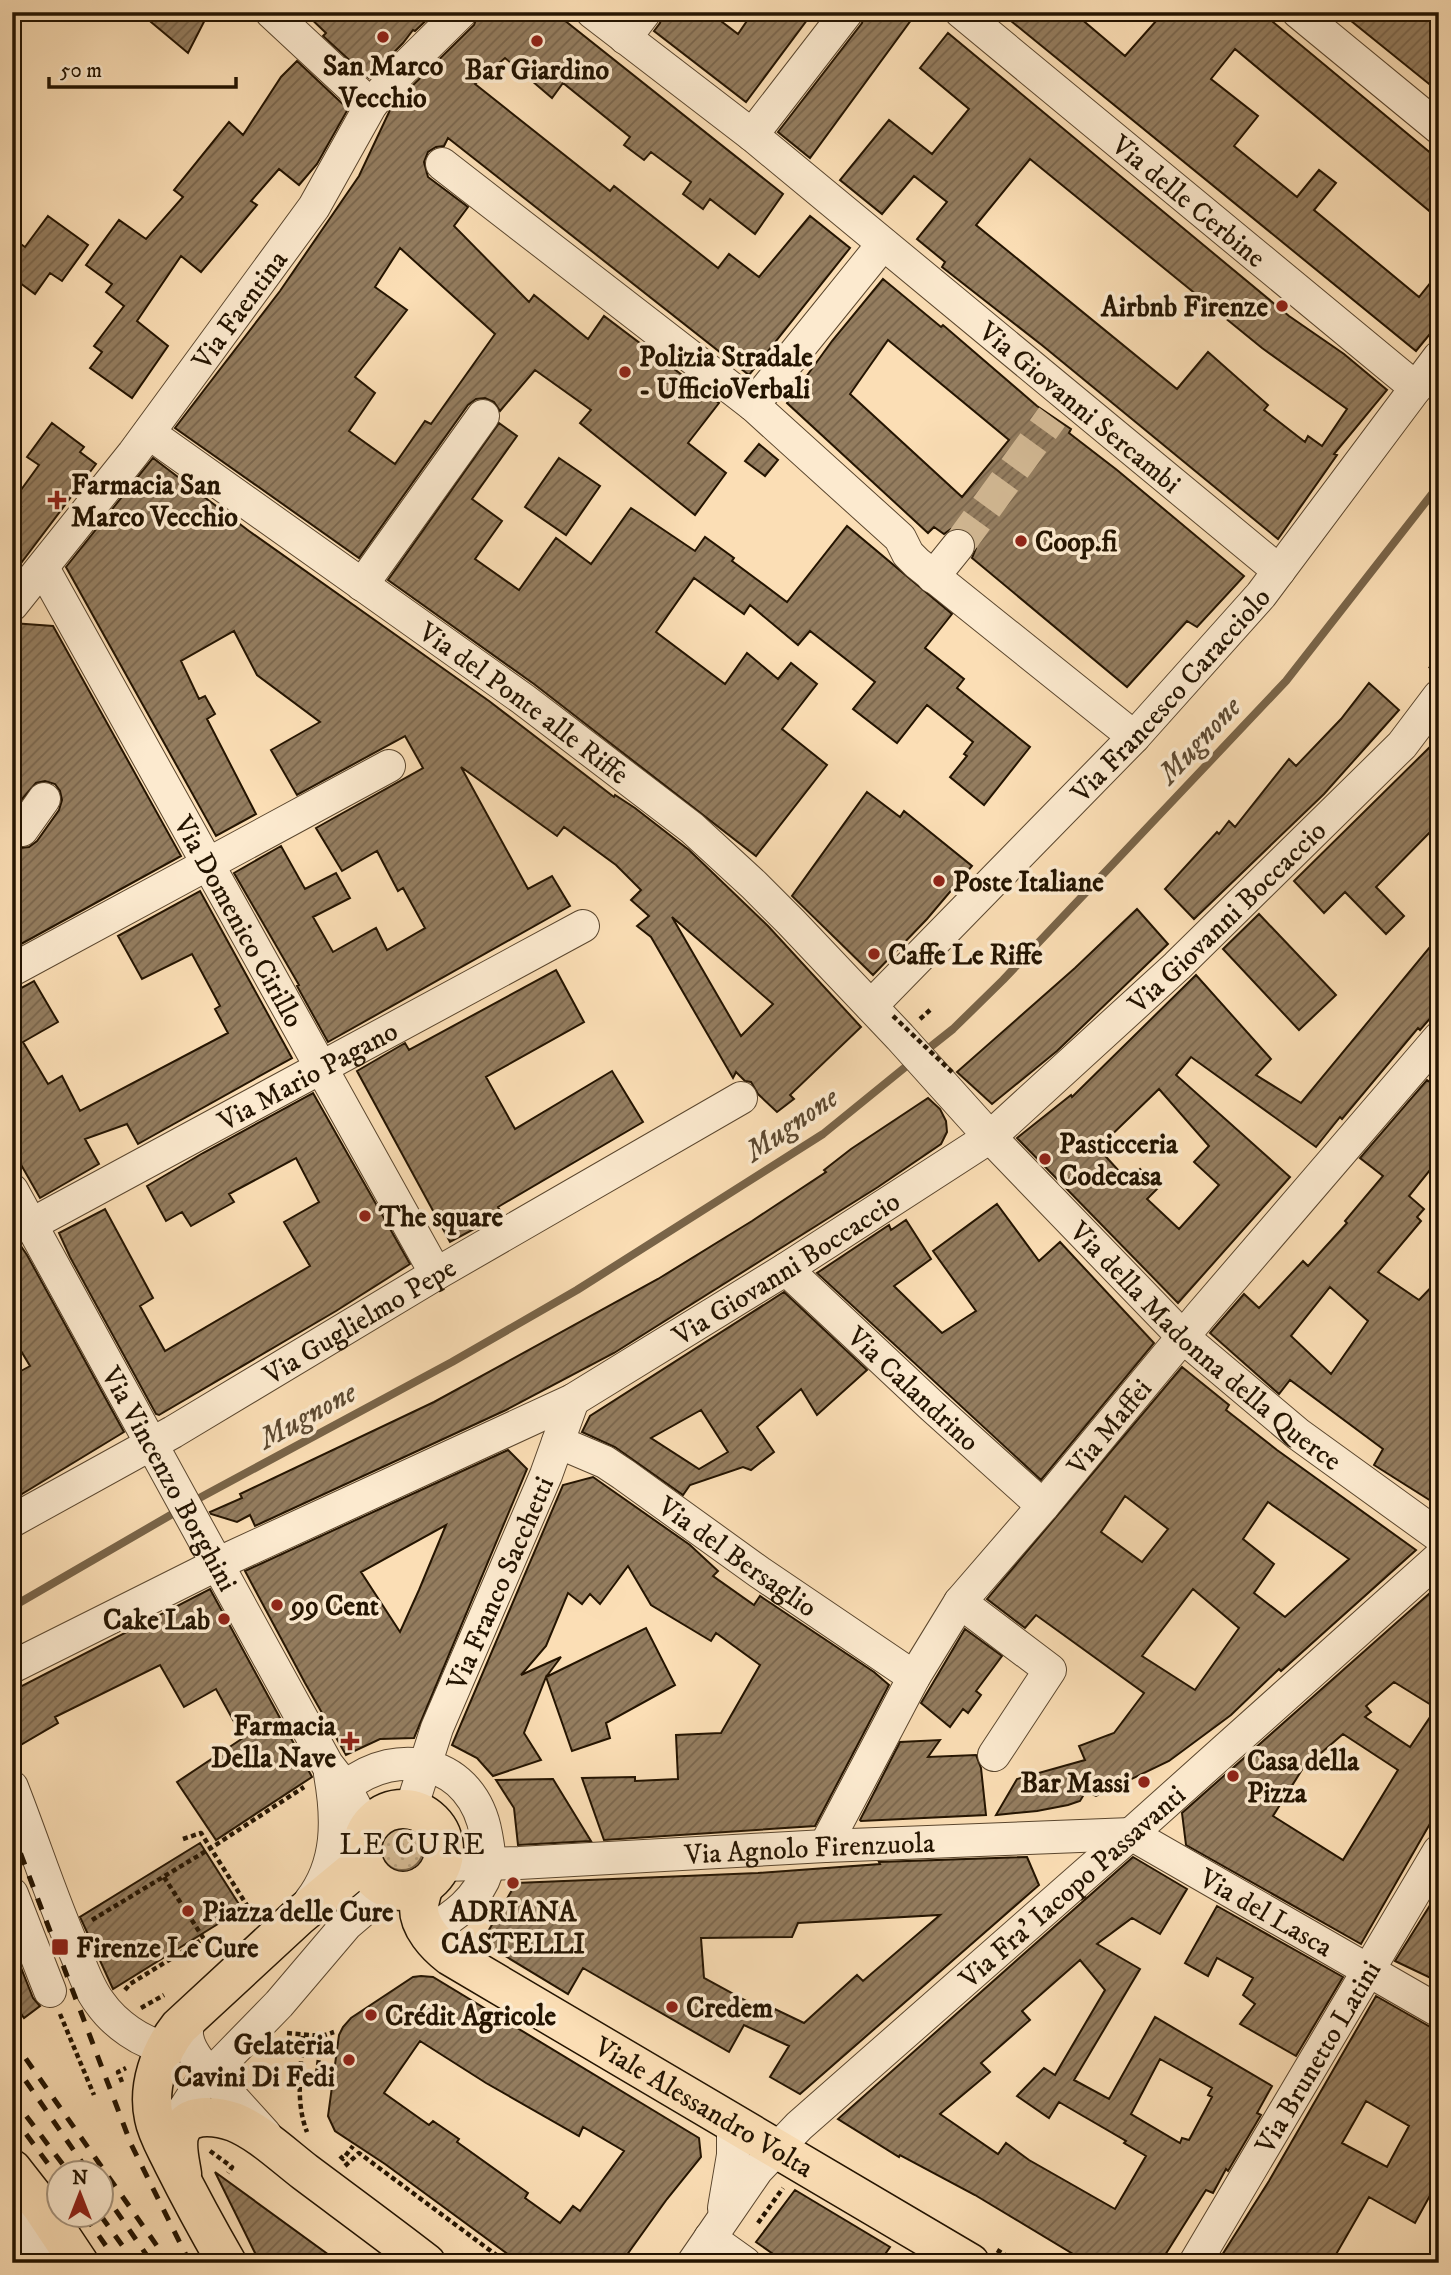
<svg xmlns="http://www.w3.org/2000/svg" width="1451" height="2275" font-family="'IM FELL DW Pica',serif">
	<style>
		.grass { fill: url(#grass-dots); stroke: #7d684c; stroke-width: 2 }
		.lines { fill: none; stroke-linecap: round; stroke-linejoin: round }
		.stream { stroke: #796448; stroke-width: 8 }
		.building { fill: url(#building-hatch); stroke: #241401; stroke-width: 2; fill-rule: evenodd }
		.minor-tunnel { stroke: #d0b691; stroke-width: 32; stroke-dasharray: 32 16; stroke-linecap: butt }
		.minor-casing { stroke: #5a462e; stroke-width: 34 }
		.major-casing { stroke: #241401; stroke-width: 41 }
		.path { stroke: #241401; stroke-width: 4.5; stroke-dasharray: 5 3.5; stroke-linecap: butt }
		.minor { stroke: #fceacf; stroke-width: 32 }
		.major { stroke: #fbdeb5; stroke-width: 38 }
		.rail { stroke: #241401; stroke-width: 5; stroke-dasharray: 12 12; stroke-linecap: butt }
		.path-bridge { stroke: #241401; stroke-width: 4.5; stroke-dasharray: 5 3.5; stroke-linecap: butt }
		.poi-dot { fill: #8f2418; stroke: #fceacf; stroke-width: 2.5 }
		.labels { text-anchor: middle; stroke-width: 7; stroke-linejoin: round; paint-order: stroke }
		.poi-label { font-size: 28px; font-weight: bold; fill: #241401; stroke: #fceacf; text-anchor: start }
		.street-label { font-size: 28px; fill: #241401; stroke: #fceacf }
		.water-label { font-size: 30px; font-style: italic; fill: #5d4931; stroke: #fceacf }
		.neighbourhood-label { font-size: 30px; letter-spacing: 2px; fill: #241401; stroke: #fceacf }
	</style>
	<defs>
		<pattern id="grass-dots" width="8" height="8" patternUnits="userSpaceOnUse" patternTransform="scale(1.75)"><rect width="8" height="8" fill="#d6bc96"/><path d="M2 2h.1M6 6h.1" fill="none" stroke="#b8a180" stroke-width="1.8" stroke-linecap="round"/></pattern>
		<pattern id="building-hatch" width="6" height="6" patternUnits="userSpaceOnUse" patternTransform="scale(1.75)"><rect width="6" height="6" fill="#947d5f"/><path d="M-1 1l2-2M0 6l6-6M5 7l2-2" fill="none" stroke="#79654c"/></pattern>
	</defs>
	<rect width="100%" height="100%" fill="#fbdeb5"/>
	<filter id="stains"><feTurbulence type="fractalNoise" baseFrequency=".00286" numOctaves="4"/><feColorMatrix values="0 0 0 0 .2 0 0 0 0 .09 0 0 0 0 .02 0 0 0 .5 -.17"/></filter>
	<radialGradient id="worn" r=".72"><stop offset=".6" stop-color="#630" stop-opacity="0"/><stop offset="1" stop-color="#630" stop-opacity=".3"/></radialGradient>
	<path class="grass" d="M381 1849a21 21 0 1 1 42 0a21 21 0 1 1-42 0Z"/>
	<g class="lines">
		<path class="stream" d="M924 1052 953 1029 1003 980 1286 681 1439 485
			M192 1502 452 1362 577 1290 823 1134 914 1060
			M12 1607 181 1509"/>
	</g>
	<path class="building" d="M139 12H209L188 53Z
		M304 12H435L415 31 413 30 403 43 369 78 323 36 326 33Z
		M479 12H554L783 194 755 234 710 199 703 209 683 194 691 182 651 152 644 160 624 145 630 137 563 83 552 98 505 58 475 84 610 191 614 186 718 268 729 254 759 277 810 216 850 248 749 375 448 138 444 146 436 147 428 152 424 162 428 177 468 207 454 226 529 302 534 295 588 339 604 316 719 403 688 443 726 473 695 515 580 423 591 410 535 370 500 411 494 402 485 398 476 399 468 405 359 558 175 428 280 291 359 176 390 110 405 93 474 25ZM400 248 495 334 431 424 425 421 395 464 349 431 375 393 355 377 407 310 375 287Z
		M663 12H709L738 34 753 12H813L746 102 654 31 660 23Z
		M865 12H917L810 158 778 132 862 23Z
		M1000 12H1073L1125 56 1164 12H1261L1439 160V219L1235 49 1211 79 1258 116 1234 146 1297 197 1319 170 1336 183 1314 210 1419 297 1439 272V323L1416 351Z
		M1340 12H1430L1439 19V92Z
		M948 33 1289 316 1344 354 1387 390 1334 454 1337 455 1278 539 1043 346 942 267 945 262 917 239 947 202 914 176 882 214 840 180 889 120 932 154 969 109 920 68ZM1030 159 1262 348 1347 409 1322 446 1308 436 1305 442 1264 410 1268 405 1208 352 1177 389 976 225Z
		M297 61 348 109 317 164 299 185 279 169 251 201 257 205 201 272 181 256 137 321 168 346 132 398 90 368 102 352 94 346 124 306 106 292 112 284 86 265 119 220 146 239 183 197 174 190 229 122 243 135 281 77Z
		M48 216 88 245 62 281 50 273 35 294 12 277V238L25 247Z
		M883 279 941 327 943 325 1037 406 1071 429 1069 433 1117 470 1244 576 1197 627 1187 621 1127 687 972 558 976 548 975 539 970 532 960 528 951 529 944 534 934 527 928 533 787 403 832 341ZM888 340 1009 440 962 497 850 394Z
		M52 423 84 447 80 452 96 464 12 575V519L21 507 13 501 39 465 27 457Z
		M499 423 517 436 472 499 502 521 475 559 519 590 556 538 591 564 631 508 695 551 705 537 734 558 732 561 787 602 847 526 952 614 925 648 964 679 957 688 1030 747 984 805 950 777 967 756 964 754 973 742 927 705 897 743 853 709 875 682 810 631 798 645 750 605 744 614 694 578 656 632 725 684 747 653 778 679 791 663 817 684 782 729 827 765 756 856 534 684 388 580Z
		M759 444 778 460 765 476 745 461Z
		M153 458 249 531 489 701 614 797 615 795 635 808 689 850 768 926 861 1027 790 1095 794 1099 777 1112 758 1094 751 1082 745 1081 736 1072 733 1078 651 937 637 926 649 916 631 900 641 890 616 865 564 827 557 836 461 767 528 889 552 876 570 906 328 1042 297 986 299 985 234 873 281 846 305 889 336 873 350 898 313 917 333 952 376 928 387 950 425 928 403 888 398 891 377 851 342 871 316 828 423 768 405 736 297 795 271 750 320 722 257 675 234 631 181 661 199 699 205 696 215 714 207 719 256 814 216 836 66 567ZM672 917 773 1004 741 1036Z
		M559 458 600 486 566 535 525 507Z
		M12 623 53 626 181 856 12 949V845L20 848 29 847 37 841 59 810 62 800 60 791 55 784 45 781 36 783 17 805 12 804Z
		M1369 683 1399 710 1324 794 1194 919 1165 889 1217 832 1219 834 1229 821 1235 827 1289 759 1296 766 1341 719Z
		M1439 738V823L1376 887 1404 916 1386 934 1345 892 1324 913 1294 881Z
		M867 792 900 817 904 811 972 866 927 919 873 975 792 896Z
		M200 891 292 1058 138 1144 127 1124 85 1139 99 1164 40 1198 12 1149V993L34 981 58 1022 23 1042 48 1084 62 1076 80 1111 228 1033 215 1009 220 1006 192 954 142 979 118 936Z
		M1137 909 1168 944 1057 1051 992 1104 957 1072 1075 968Z
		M1259 914 1336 995 1299 1030 1223 949Z
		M1439 936V1008L1420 1030 1418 1028 1342 1119 1340 1117 1316 1147 1191 1057 1176 1075 1290 1177 1178 1303 1017 1138 1071 1095 1072 1097 1196 975 1271 1059 1256 1075 1301 1103ZM1159 1089 1209 1146 1194 1162 1219 1185 1179 1229 1147 1199 1158 1188 1140 1169 1128 1181 1098 1148Z
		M556 970 584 1022 486 1077 515 1129 612 1071 643 1122 498 1207 502 1214 450 1242 357 1071 405 1043 409 1050Z
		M1427 1080 1439 1089V1159L1409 1196 1424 1209 1417 1217 1421 1221 1378 1272 1419 1300 1439 1279V1506L1374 1465 1383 1449 1290 1380 1279 1394 1210 1333 1244 1294 1259 1308 1303 1261 1308 1266 1347 1223 1345 1221 1383 1176 1360 1158ZM1330 1287 1368 1321 1331 1374 1291 1336Z
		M313 1093 410 1264 336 1311 159 1415 156 1414 70 1257 59 1233 105 1209 153 1298 140 1306 165 1351 310 1266 284 1222 319 1202 296 1158 229 1194 234 1202 191 1226 182 1212 166 1221 147 1186 203 1153Z
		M928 1098 940 1109 946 1121 947 1132 941 1144 878 1187 614 1353 506 1410 255 1526 250 1515 237 1522 211 1514 210 1512 242 1498 240 1494 434 1402 658 1279 752 1221 826 1172 824 1170 851 1149Z
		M997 1204 1039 1261 1060 1242 1154 1343 1041 1480 817 1273 889 1225 891 1230 906 1220 931 1259 894 1286 942 1333 976 1311 933 1251Z
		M12 1233 27 1255 124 1432 12 1500V1376L30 1366 12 1336Z
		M784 1292 867 1370 817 1415 801 1389 757 1427 774 1452 751 1470 743 1467 690 1485 683 1495 615 1447 582 1432 590 1416ZM701 1410 728 1452 699 1469 651 1438Z
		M1182 1367 1229 1405 1226 1410 1277 1450 1416 1550 1281 1671 1279 1669 1231 1715 1169 1761 1096 1796 1086 1791 1080 1801 1068 1805 1037 1811 996 1815 1017 1779 1085 1760 1079 1746 1114 1733 1144 1693 1036 1615 1025 1628 987 1599ZM1125 1496 1168 1529 1142 1562 1101 1532ZM1268 1502 1349 1559 1285 1617 1254 1593 1274 1564 1243 1539ZM1193 1589 1239 1628 1195 1690 1142 1656Z
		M508 1450 527 1469 414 1738 380 1739 346 1755 305 1683 245 1571ZM446 1525 419 1590 400 1632 361 1572Z
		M593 1477 690 1545 718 1571 713 1576 754 1605 760 1596 874 1672 889 1685 815 1826 604 1840 582 1778 635 1777V1781L678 1779 676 1735 721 1733 760 1665 716 1633 711 1641 651 1605 628 1566 600 1604 590 1594 582 1604 568 1593 546 1646 521 1675 561 1657 546 1677 646 1628 675 1685 606 1723 610 1738 572 1751 546 1677 524 1733 541 1760 493 1776 477 1758 452 1745 563 1485Z
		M1439 1585V1808L1361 1944 1186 1845 1182 1813ZM1394 1682 1436 1708 1410 1747 1365 1717 1371 1712 1366 1706ZM1343 1734 1398 1770 1343 1860 1273 1816 1315 1749 1321 1753Z
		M210 1589 312 1777 216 1840 177 1782 243 1738 216 1689 184 1707 160 1665 55 1717 58 1723 12 1750V1691Z
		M965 1629 1002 1656 976 1691 981 1695 968 1713 963 1709 950 1727 921 1703Z
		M940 1740 928 1757 976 1755 981 1768 986 1815 861 1821 860 1820 900 1742Z
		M553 1779 591 1841 518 1845 514 1808 496 1780Z
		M200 1843 242 1909 113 1989 80 1917Z
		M1027 1857 1039 1885 800 2094 770 2077 789 2046 744 2025 729 2052 583 1968 568 1994 482 1942 516 1883 758 1873 880 1864 879 1862ZM940 1915 863 1981 857 1975 804 2023 775 2009 772 2015 704 1978 701 1938 792 1937 798 1923Z
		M1133 1857 1187 1889 1160 1934 1132 1918 1097 1944 1140 1969 1074 2080 1109 2099 1155 2017 1272 2086 1257 2113 1261 2115 1228 2171 1226 2169 1213 2193 1206 2190 1160 2263H1088L975 2195 900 2155 899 2157 838 2119ZM1080 1960 1105 1990 1055 2075 1044 2068 1017 2096 1049 2118 1059 2102 1126 2141 1124 2143 1146 2156 1115 2209 1029 2160 1006 2143 998 2154 940 2114 990 2072 981 2063 1030 2020 1022 2011ZM1160 2059 1212 2088 1208 2095 1212 2097 1189 2140 1182 2138 1180 2143 1131 2114Z
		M1439 1891V1982L1395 1961Z
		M1217 1906 1343 1977 1296 2056 1240 2024 1255 2004 1243 1995 1253 1978 1217 1958 1208 1976 1185 1963Z
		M12 1945 33 1998 40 2006 24 2018 12 2001Z
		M421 1976 433 1977 699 2138 701 2157 667 2199 621 2263H520L385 2164 335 2131 328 2116 339 2035 343 2027 351 2018 413 1977ZM420 2041 486 2083 579 2136 583 2127 624 2151 580 2211 573 2206 560 2223 525 2198 528 2193 457 2142 459 2139 433 2121 429 2125 384 2093Z
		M1376 1996 1439 2032V2179L1415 2223 1369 2197 1331 2263H1217L1269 2181ZM1366 2101 1409 2126 1387 2167 1342 2143Z
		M215 2172 340 2263H260Z
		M795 2190 890 2247 879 2263H786L756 2242Z"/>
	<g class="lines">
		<path class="minor-tunnel" d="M958 546 1052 417"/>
		<defs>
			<g id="minor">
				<path d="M271 12 371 105"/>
				<path id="s1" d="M592 12 752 135 1279 571"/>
				<path id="s2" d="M961 12 1416 388"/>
				<path d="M1298 12 1439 128"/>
				<path d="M625 38 645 12"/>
				<path d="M752 135 847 12"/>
				<path d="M442 164 753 405 900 538 908 554 917 563 1134 737"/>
				<path d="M753 405 883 244"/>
				<path id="s3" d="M149 433 523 699 692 828 754 885 791 922 900 1037 990 1137 1184 1338 1298 1434 1439 1536"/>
				<path id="s4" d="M43 568 436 1274"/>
				<path d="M933 577 958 546"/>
				<path d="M362 585 483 416"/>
				<path id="s5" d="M12 605 133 454 314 207 371 105 391 81 461 12"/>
				<path d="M12 822 22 830 44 799"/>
				<path d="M12 970 389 766"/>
				<path id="s6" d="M871 1006 1134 737 1261 595 1439 357"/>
				<path id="s7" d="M12 1190 327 1764 345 1787 367 1829"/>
				<path id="s8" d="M32 1224 583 926"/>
				<path id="s9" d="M786 1269 932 1406 1043 1506"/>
				<path id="s10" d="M558 1442 605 1462 623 1474 759 1572 914 1677"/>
				<path id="s11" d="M12 1521 173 1432 436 1274 741 1098"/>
				<path d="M960 1602 1050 1670 994 1755"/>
				<path id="s12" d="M12 1667 232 1557 573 1400 786 1269 990 1137 1177 966 1402 745 1439 696"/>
				<path d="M12 1787C34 1843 52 1900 76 1954 83 1971 89 1989 100 2003 114 2023 142 2044 166 2047"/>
				<path d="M345 1787C399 1744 473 1761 486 1834 488 1845 491 1859 487 1871 478 1900 453 1917 428 1932"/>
				<path id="s13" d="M411 1809 437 1728 546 1475 573 1400"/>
				<path id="s14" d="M825 1846 914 1677 960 1602 1043 1506 1200 1316 1439 1038"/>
				<path id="s15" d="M441 1865 519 1863 825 1846 1131 1834 1439 2011"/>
				<path d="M12 1894 50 1991"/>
				<path d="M310 1901C339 1864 338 1819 330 1774"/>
				<path d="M195 2012C181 2029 187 2045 199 2061L265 2134"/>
				<path d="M179 2140 183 2111 200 2085 279 2004 347 1924 388 1889"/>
				<path d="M724 2208 733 2155V2124"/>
				<path d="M12 2220 41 2263"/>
				<path d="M710 2238 745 2263"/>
				<path id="s16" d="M693 2263 757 2170 799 2126 1131 1834 1439 1558"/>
				<path id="s17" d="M1195 2263 1439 1851"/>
			</g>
			<g id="major">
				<circle cx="403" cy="1850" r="41"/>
				<path id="s18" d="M424 1885C422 1893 419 1901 419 1908 419 1927 436 1945 450 1956L970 2263"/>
				<path d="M12 2169 41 2206 79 2263"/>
				<path d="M182 2174C180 2161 174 2139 183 2127 193 2112 220 2117 234 2122 259 2132 283 2155 305 2172 345 2202 386 2232 426 2263"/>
				<path d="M227 2263C208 2230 190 2197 173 2163 166 2148 157 2134 154 2118 147 2086 160 2051 179 2027L299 1916 363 1863"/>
			</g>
		</defs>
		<use href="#minor" class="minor-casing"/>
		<use href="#major" class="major-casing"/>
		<path class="path" d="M12 21 15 12
			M1430 669 1439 655
			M920 1019 930 1010
			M183 1839 201 1833 255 1918
			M164 1877 213 1953
			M92 1920 211 1848 304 1787
			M125 1990 130 1984 203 1939
			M141 2008 164 1995
			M60 2014 94 2095
			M287 2033 322 2036 316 2081
			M303 2036C301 2068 295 2102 307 2132
			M322 2036 334 2032
			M122 2082 118 2072 126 2068
			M210 2151 232 2167 228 2173
			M340 2156 343 2159 353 2146
			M345 2166 359 2153 507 2263
			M758 2223 783 2188
			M997 2250 1018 2263"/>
		<use href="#minor" class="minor"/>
		<use href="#major" class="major"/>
		<path class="rail" d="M12 1831 131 2144 190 2263
			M12 2039 169 2263
			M12 2061 90 2174
			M12 2097 70 2174
			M12 2115 60 2180
			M102 2190 152 2263
			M85 2216 118 2263
			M101 2216 135 2263"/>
		<path class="path-bridge" d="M893 1016 953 1073"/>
	</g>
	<g class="poi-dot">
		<circle cx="383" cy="37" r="7"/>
		<circle cx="537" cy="41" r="7"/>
		<circle cx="1282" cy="306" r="7"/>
		<circle cx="625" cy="372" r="7"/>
		<path d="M53.5 489.5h7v7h7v7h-7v7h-7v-7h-7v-7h7z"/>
		<circle cx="1021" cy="541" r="7"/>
		<circle cx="939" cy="881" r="7"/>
		<circle cx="874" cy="954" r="7"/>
		<circle cx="1045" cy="1159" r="7"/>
		<circle cx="365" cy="1216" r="7"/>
		<circle cx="277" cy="1605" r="7"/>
		<circle cx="224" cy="1619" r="7"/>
		<path d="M346.5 1730.5h7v7h7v7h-7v7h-7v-7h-7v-7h7z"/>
		<circle cx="1233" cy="1776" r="7"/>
		<circle cx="1144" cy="1782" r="7"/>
		<circle cx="513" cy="1883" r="7"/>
		<circle cx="188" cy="1911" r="7"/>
		<rect x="51" y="1938" width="18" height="18" rx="3.5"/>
		<circle cx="672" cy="2007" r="7"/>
		<circle cx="371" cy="2015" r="7"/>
		<circle cx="349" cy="2060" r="7"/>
	</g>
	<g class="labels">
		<g class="poi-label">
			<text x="383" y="75" text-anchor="middle">San Marco<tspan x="383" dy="32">Vecchio</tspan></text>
			<text x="537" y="79" text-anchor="middle">Bar Giardino</text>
			<text x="1268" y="316" text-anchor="end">Airbnb Firenze</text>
			<text x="639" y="366">Polizia Stradale<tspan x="639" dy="32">- UfficioVerbali</tspan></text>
			<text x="71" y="494">Farmacia San<tspan x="71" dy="32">Marco Vecchio</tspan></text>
			<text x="1035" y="551">Coop.fi</text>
			<text x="953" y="891">Poste Italiane</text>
			<text x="888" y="964">Caffe Le Riffe</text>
			<text x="1059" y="1153">Pasticceria<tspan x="1059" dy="32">Codecasa</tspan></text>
			<text x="379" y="1226">The square</text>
			<text x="291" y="1615">99 Cent</text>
			<text x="210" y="1629" text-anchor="end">Cake Lab</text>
			<text x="336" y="1735" text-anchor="end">Farmacia<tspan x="336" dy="32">Della Nave</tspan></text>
			<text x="1247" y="1770">Casa della<tspan x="1247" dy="32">Pizza</tspan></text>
			<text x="1130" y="1792" text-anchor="end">Bar Massi</text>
			<text x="202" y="1921">Piazza delle Cure</text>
			<text x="513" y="1921" text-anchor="middle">ADRIANA<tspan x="513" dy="32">CASTELLI</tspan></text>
			<text x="76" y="1957">Firenze Le Cure</text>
			<text x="686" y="2017">Credem</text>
			<text x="385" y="2025">Crédit Agricole</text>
			<text x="335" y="2054" text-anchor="end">Gelateria<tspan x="335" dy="32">Cavini Di Fedi</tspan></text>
		</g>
		<g class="street-label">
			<text dy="10" stroke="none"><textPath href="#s2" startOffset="296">Via delle Cerbine</textPath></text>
			<text dy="10" stroke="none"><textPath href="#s5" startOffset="373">Via Faentina</textPath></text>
			<text dy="10" stroke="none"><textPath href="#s1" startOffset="628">Via Giovanni Sercambi</textPath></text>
			<text dy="10" stroke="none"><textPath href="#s6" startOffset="432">Via Francesco Caracciolo</textPath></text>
			<text dy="10" stroke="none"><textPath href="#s3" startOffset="462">Via del Ponte alle Riffe</textPath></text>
			<text dy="10" stroke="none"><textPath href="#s12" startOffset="1438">Via Giovanni Boccaccio</textPath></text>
			<text dy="10" stroke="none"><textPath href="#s4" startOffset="404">Via Domenico Cirillo</textPath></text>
			<text dy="10" stroke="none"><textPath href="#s8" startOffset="313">Via Mario Pagano</textPath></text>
			<text dy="10" stroke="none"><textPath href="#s12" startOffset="872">Via Giovanni Boccaccio</textPath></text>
			<text dy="10" stroke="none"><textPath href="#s11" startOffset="401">Via Guglielmo Pepe</textPath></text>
			<text dy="10" stroke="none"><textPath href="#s3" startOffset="1402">Via della Madonna della Querce</textPath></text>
			<text dy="10" stroke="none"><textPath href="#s9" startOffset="175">Via Calandrino</textPath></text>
			<text dy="10" stroke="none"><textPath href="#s14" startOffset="509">Via Maffei</textPath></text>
			<text dy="10" stroke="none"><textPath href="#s7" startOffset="329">Via Vincenzo Borghini</textPath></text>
			<text dy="10" stroke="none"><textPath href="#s10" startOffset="214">Via del Bersaglio</textPath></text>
			<text dy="10" stroke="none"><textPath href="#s13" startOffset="243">Via Franco Sacchetti</textPath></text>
			<text dy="10" stroke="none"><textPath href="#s15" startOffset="369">Via Agnolo Firenzuola</textPath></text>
			<text dy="10" stroke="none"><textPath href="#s16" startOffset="537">Via Fra' Iacopo Passavanti</textPath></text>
			<text dy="10" stroke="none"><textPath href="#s15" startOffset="847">Via del Lasca</textPath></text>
			<text dy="10" stroke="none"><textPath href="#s17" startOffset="240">Via Brunetto Latini</textPath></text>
			<text dy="10" stroke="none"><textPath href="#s18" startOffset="378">Viale Alessandro Volta</textPath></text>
		</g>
		<g class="water-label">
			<text transform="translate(1199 740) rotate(-47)" y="10">Mugnone</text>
			<text transform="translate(791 1124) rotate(-35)" y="10">Mugnone</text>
			<text transform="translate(307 1415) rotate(-29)" y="10">Mugnone</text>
		</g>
		<g class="neighbourhood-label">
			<text x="413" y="1854">LE CURE</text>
		</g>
	</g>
	<rect width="1451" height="2275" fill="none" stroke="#fbdeb5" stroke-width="42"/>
	<rect x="14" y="14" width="1423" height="2247" fill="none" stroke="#241401" stroke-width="3.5"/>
	<rect x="21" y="21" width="1409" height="2233" fill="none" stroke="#241401" stroke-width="2"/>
	<g transform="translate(80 2194)"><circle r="33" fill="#fceacf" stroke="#a6947d" stroke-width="2"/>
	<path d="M0-5L12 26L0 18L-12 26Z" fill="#8f2418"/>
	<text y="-10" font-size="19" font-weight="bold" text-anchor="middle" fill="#241401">N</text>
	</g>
	<path d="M49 77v10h187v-10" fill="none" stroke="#241401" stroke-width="3.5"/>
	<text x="60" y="77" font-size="21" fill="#241401" stroke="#fceacf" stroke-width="5" paint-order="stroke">50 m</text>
	<rect width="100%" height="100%" filter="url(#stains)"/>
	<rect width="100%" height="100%" fill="url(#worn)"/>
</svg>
